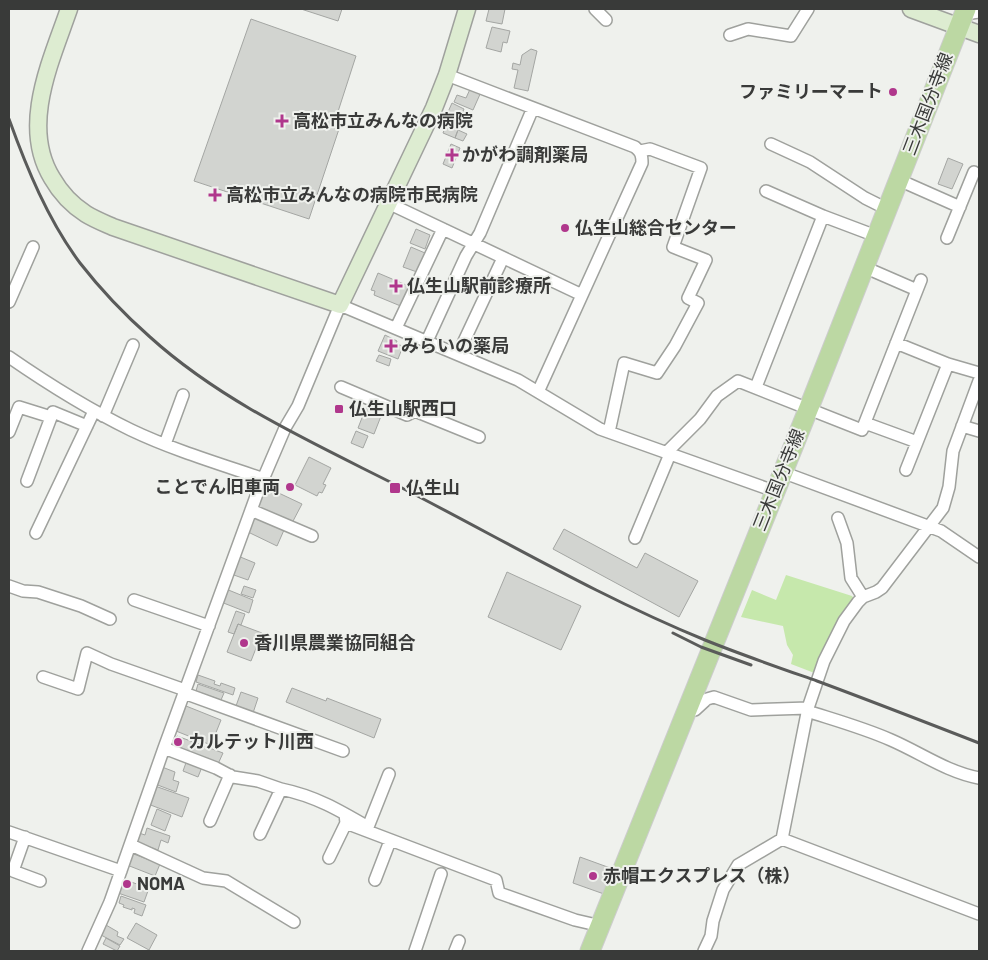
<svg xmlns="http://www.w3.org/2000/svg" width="988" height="960" font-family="Barlow,'Noto Sans JP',sans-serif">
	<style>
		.green { fill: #c6e8ac }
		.building { fill: #d2d4d0; stroke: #a4a6a3 }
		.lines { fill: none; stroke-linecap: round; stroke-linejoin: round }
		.street-casing { stroke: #9fa19d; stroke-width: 14 }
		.secondary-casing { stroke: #9fa19d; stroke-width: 19 }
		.primary-casing { stroke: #ccc; stroke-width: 21 }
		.street { stroke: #fff; stroke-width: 11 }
		.secondary { stroke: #ddecd1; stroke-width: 16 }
		.primary { stroke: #bcd8a3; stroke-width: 19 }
		.rail { stroke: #5a5b5a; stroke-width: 3 }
		.poi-dot { fill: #b0378c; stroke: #eff1ed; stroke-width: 2 }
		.labels { text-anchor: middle; stroke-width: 4; stroke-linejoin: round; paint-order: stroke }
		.poi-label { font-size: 18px; font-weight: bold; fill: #393a39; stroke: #eff1ed; text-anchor: start }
		.street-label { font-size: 18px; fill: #393a39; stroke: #eff1ed }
	</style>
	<rect width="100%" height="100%" fill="#eff1ed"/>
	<path class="green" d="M786 575 852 596 856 602 817 674 791 664 793 655 787 645 783 626 741 617 752 590 776 600Z"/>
	<path class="building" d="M301 9H342L338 21Z
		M489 9H505L502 24 486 21Z
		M251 19 356 56 334 124 340 126 309 219 194 181Z
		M492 27 510 31 507 43 503 42 501 52 486 48Z
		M531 49 537 51 528 91 514 88 518 70 512 69 513 63 520 65 522 55Z
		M471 87 481 92 473 110 454 102 457 95 466 98Z
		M452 103 464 109 457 126 444 121Z
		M446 125 458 130 455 138 443 133Z
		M458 130 467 134 463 141 455 138Z
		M451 144 460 148 452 168 443 164Z
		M948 158 963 164 952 189 938 184Z
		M416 229 430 235 425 249 410 243Z
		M411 247 425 253 417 272 403 267Z
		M378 273 411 287 403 307 374 295 375 291 371 290Z
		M385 335 397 341 396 344 403 346 398 359 378 351Z
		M379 355 391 359 389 366 376 361Z
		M367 405 383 411 374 434 358 428Z
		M356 431 368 436 363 448 351 443Z
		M309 457 331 468 323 484 326 485 322 493 319 492 317 496 295 485Z
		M266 487 302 504 292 523 257 507Z
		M255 517 284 530 277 546 248 532Z
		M564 529 637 568 645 553 698 581 679 617 553 549Z
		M238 556 255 563 248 580 231 574Z
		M507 572 581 606 561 650 488 617Z
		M244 586 256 590 253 598 241 594Z
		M226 589 253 600 249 613 221 602Z
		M236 611 245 614 241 625 238 624 234 634 228 632Z
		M238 624 262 633 251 661 227 652Z
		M198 675 215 681 214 684 220 686 221 683 235 688 233 695 196 682Z
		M198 684 224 693 221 700 196 691Z
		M292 688 326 701 327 698 381 719 374 738 286 702Z
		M241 692 258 698 253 713 236 706Z
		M186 706 221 720 211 745 176 731Z
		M177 736 223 753 218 764 172 747Z
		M187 760 202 767 198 777 183 771Z
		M162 767 175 772 173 780 179 782 176 792 155 784Z
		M155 786 189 798 182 817 148 804Z
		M157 809 171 815 165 831 151 825Z
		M147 828 170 836 168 843 161 840 158 850 136 842 139 833 145 835Z
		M131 853 160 864 155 876 127 865Z
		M580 857 613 869 604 894 573 883Z
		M125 880 149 888 144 902 118 893 121 885 123 886Z
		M121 896 146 905 142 916 134 913 135 909 132 908V910L123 907 124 905 119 903Z
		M136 923 157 935 149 950 127 938Z
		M106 925 118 932 117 936 124 939 120 945 101 935Z
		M106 938 120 946 117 951 103 944Z"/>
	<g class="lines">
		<defs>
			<path id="street" d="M595 9 606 20
				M964 14 979 12
				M730 35 748 29 791 36 808 9
				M447 75 635 147C641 152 642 155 642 163L538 392
				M771 144 810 162 865 198 887 209
				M899 180 960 207
				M766 191 823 216 876 236
				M388 203 582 295
				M947 238 974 172
				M864 267 917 290
				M9 302 33 247
				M396 328 443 229
				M427 341 466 256 480 233 533 108
				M896 343 948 364 979 373
				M458 354 503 258
				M9 357C48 384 88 409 131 430 173 450 220 464 264 479
				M341 387 407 415 415 411 479 437
				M756 387 823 216
				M103 416 133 345
				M865 423 917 442
				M962 426 979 431
				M9 432 19 407 51 417
				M609 432 624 363 657 373 675 346 698 303 688 298 706 260 673 247 701 168 650 149 640 151
				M165 444 183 395
				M666 453 700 419 717 396 738 381 862 430 921 280
				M906 470 948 364
				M782 472 941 531 979 557
				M27 481 53 412 87 426
				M251 510 312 536
				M838 518 847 543 851 578 863 597
				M36 533 94 411
				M635 538 670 454
				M9 586 23 591 38 592 81 606 110 619
				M134 600 209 626
				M43 677 78 689 87 653 111 664 185 690
				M184 693 343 751
				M807 711C835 720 864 728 891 740 921 753 947 772 979 778
				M686 712 695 710 707 699 714 697 751 710 808 708
				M164 748 216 768 233 777 258 781 281 789 260 834
				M281 789C315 796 339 810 368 827L389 774
				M345 814 346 823 496 880 499 893 575 920 601 926
				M210 821 230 775
				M9 832 121 871
				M25 837 13 871 40 881
				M782 839 979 914
				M131 845 203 878 226 881 294 922
				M329 858 346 823
				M375 880 390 841
				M88 951 110 902 164 748 258 491 285 428 298 406 340 305 518 380 600 429 774 491
				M415 951 441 874
				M455 951 459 941
				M704 951 711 936 713 921 723 890 738 865 782 839 808 708 824 661 844 621 858 602 863 597 876 592 882 588 943 508 949 487 953 451 979 381"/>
			<path id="secondary" d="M69 9C51 61 20 126 52 178 60 192 72 205 86 214 94 219 104 223 113 227L340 305 434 108 447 75 467 9
				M911 9 979 34"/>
			<path id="primary" d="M590 951 812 400 966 9"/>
		</defs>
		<use href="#street" class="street-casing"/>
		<use href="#secondary" class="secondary-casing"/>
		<use href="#primary" class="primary-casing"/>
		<use href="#street" class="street"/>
		<use href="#secondary" class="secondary"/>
		<use href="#primary" class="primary"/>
		<path class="rail" d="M9 119C27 169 48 220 80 263 101 290 125 315 150 337 224 404 318 445 406 490 505 541 602 598 705 640 742 655 780 668 817 681 871 701 925 722 979 743
			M673 633 701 647 751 665"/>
	</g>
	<g class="poi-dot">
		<circle cx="893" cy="92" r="5"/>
		<path d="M279.5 113.5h5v5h5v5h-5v5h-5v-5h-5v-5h5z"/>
		<path d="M449.5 147.5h5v5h5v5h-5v5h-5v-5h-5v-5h5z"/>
		<path d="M212.5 187.5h5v5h5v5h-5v5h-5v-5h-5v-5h5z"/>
		<circle cx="565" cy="228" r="5"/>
		<path d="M393.5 278.5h5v5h5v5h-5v5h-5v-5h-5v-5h5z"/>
		<path d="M388.5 338.5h5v5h5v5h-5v5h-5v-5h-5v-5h5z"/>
		<rect x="334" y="404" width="10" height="10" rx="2.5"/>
		<circle cx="290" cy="487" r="5"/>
		<rect x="389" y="482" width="12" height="12" rx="2.5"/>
		<circle cx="244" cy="643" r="5"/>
		<circle cx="178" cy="742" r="5"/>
		<circle cx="593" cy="876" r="5"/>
		<circle cx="127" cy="884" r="5"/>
	</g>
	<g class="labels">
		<g class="poi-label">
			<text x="883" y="98" text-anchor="end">ファミリーマート</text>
			<text x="293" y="127">高松市立みんなの病院</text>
			<text x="462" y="161">かがわ調剤薬局</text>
			<text x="226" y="201">高松市立みんなの病院市民病院</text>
			<text x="575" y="234">仏生山総合センター</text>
			<text x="407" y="292">仏生山駅前診療所</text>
			<text x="401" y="352">みらいの薬局</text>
			<text x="349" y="415">仏生山駅西口</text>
			<text x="280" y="493" text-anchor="end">ことでん旧車両</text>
			<text x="406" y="494">仏生山</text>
			<text x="254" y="649">香川県農業協同組合</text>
			<text x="188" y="748">カルテット川西</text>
			<text x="603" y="882">赤帽エクスプレス（株）</text>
			<text x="137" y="890">NOMA</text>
		</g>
		<g class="street-label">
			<text transform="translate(928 104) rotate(-69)" y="6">三木国分寺線</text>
			<text transform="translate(779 480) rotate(-68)" y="6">三木国分寺線</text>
		</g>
	</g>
	<rect width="988" height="960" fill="none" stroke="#393a39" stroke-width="20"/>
</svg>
